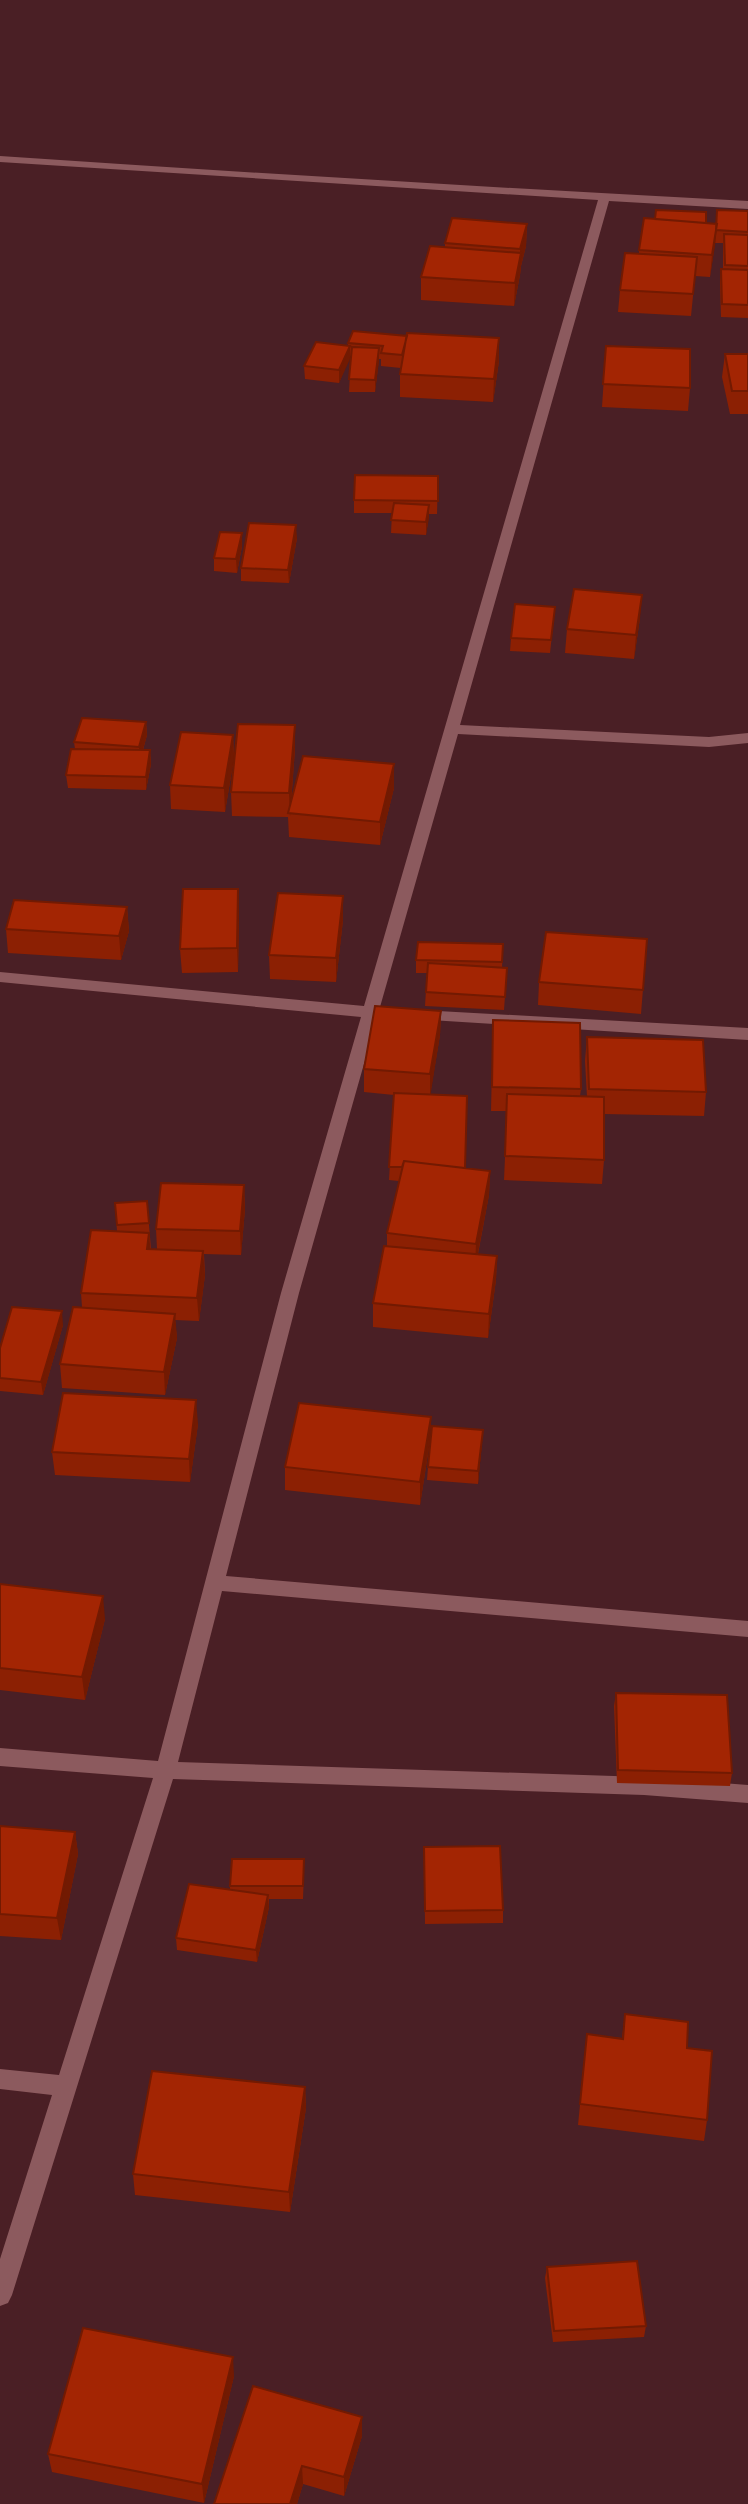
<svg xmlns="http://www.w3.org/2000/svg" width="748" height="2504" font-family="Roboto,sans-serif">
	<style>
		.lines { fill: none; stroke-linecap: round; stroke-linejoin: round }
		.street { fill: #8c5a5e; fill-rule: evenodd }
		.wall { fill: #8c2003 }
		.shaded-wall { fill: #721a02 }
		.building { fill: #a32503; stroke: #721a02; stroke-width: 2 }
	</style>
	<rect width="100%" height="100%" fill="#4a1f25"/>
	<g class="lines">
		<path class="street" d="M0 156C250 173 500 188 748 201V209L609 201 460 725 709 737 748 733V743L709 747 458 734 380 1007 389 1013 387 1017 377 1018 299 1293 226 1576 748 1621V1637L222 1591 178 1762 644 1777 748 1785V1803L644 1795 173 1779 12 2295 8 2303 0 2306V2259L52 2095 0 2089V2069L59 2075 153 1778 0 1766V1748L158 1761 281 1293 361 1017 0 982V972L364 1006 598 200 0 162Z
			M420 1010 748 1028V1040L414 1019 412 1015Z"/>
	</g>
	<path class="wall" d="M748 211V318L721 317 720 282 721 269H723V243H715L710 277 695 276 691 316 618 312 620 290 639 254V250L706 223 716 224Z
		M527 224 526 246 521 266 520 275 514 306 421 300V277L445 247V243Z
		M407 336 499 338V361L493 402 400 397V374L401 368 381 366V359H379L375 392H349L351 356H350L339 383 305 379 304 366 348 346V343Z
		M606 346 690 388 688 411 602 407Z
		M725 354H748V414H730L722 377Z
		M438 476 437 514H429L426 535 391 533 392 513H354V500Z
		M297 538 289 583 241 581V568Z
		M242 546 237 573 214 571V558Z
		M555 607 550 653 510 651 511 638Z
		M640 618 634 659 565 653 567 629Z
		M146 722 147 735 143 750H150L151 764 146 790 68 788 66 775 75 749 74 742Z
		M295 725V749L291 804 394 788 380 845 289 837 288 817 232 816 231 792Z
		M233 735 234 758 225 812 171 809 170 785Z
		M127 907 129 931 121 960 8 953 6 929Z
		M239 913 238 972 182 973 180 949Z
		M343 920 336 982 270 979 269 955Z
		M647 939 641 1014 538 1005 539 982Z
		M503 944 502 968H507L504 1010 425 1006 427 973H416V960Z
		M441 1011 440 1035 430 1095 465 1168 490 1171 489 1195 478 1254 497 1256 496 1280 488 1338 373 1327V1303L387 1246V1233L399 1181 389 1180 394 1095 364 1092V1069Z
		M493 1020 581 1089 580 1096 587 1097 585 1061 587 1037 706 1092 704 1116 604 1114V1160L602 1184 504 1180 507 1111H491Z
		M244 1185 245 1209 241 1255 204 1254 205 1275 199 1321 175 1320 177 1338 165 1395 62 1388 60 1364 82 1307 81 1293 117 1231 115 1203 147 1201 151 1249H157L156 1229Z
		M63 1325 43 1395 0 1391V1348Z
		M431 1417 430 1441 420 1505 285 1490V1467Z
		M198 1424 190 1482 55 1475 52 1452Z
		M483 1430 478 1484 427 1480 428 1467Z
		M0 1584 105 1619 85 1700 0 1690Z
		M616 1693 732 1773 730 1786 617 1783 614 1706Z
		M0 1826 75 1832 78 1854 61 1940 0 1936Z
		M424 1847 503 1910V1923L425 1924Z
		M304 1872 303 1899H269V1907L257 1962 177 1950 176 1938 230 1889V1886Z
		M625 2014 687 2048 707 2120 704 2141 578 2125 587 2034 622 2038Z
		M305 2087 306 2108 290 2212 135 2195 133 2174Z
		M547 2267 646 2326 644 2337 553 2342 545 2278Z
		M234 2376 204 2503 52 2472 48 2454Z
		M362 2436 344 2496 303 2484 297 2504H214Z"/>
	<path class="shaded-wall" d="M527 224 526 246 521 266 520 275 514 306 515 283 520 260V249Z
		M717 224 715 246 710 277 712 255Z
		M499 338V361L493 402 494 379Z
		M350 346V359L339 383V370Z
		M379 348V361L375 392V380Z
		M429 505V518L426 535V522Z
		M296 525 297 538 289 583 288 570Z
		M242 533V546L237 573 236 559Z
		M642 595 640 618 634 659 636 635Z
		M146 722 147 735 140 760 139 747Z
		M295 725V749L290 817 289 793Z
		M233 735 234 758 225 812 224 788Z
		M150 750 151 764 146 790V777Z
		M394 764V788L380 845V822Z
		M238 889 239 913 238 972 237 948Z
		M343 896V920L336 982V958Z
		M127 907 129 931 121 960 119 936Z
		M441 1011 440 1035 430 1098V1074Z
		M490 1171 489 1195 475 1268 476 1244Z
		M244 1185 245 1209 241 1255 240 1231Z
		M149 1233 151 1256 147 1249Z
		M203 1251 205 1275 199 1321 197 1298Z
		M497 1256 496 1280 488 1338 489 1314Z
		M62 1311 63 1325 43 1395 41 1382Z
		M175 1314 177 1338 165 1395 164 1372Z
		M196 1400 198 1424 190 1482 189 1459Z
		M431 1417 430 1441 420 1505V1482Z
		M483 1430 482 1443 478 1484V1471Z
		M103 1596 105 1619 85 1700 82 1677Z
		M75 1832 78 1854 61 1940 57 1918Z
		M268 1895 269 1907 257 1962 256 1950Z
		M305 2087 306 2108 290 2212 289 2192Z
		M233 2357 234 2376 204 2503 202 2484Z
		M362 2417V2436L344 2496V2477Z
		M302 2466 303 2484 297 2504H290Z"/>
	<path class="building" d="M656 210 706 212V223L655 219Z
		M717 210 748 211V232L716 230Z
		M452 218 527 224 520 249 445 243Z
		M644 218 717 224 712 255 639 250Z
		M724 234 748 235V266L725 265Z
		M430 246 521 253 515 283 421 277Z
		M625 253 697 257 693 294 620 290Z
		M721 269 748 270V305L722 304Z
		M353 331 407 336 402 355 381 353 383 346 348 343Z
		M407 333 499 338 494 379 400 374Z
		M316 342 350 346 339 370 304 366Z
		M606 346 690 349V388L603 384Z
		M352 347 379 348 375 380 349 379Z
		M725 354H748V391H732Z
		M355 475 438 476V501L354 500Z
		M394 503 429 505 426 522 391 520Z
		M249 523 296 525 288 570 241 568Z
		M220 532 242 533 236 559 214 558Z
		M574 589 642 595 636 635 567 629Z
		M515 604 555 607 551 640 511 638Z
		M82 718 146 722 139 747 74 742Z
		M238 724 295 725 289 793 231 792Z
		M181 732 233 735 224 788 170 785Z
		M71 749 150 750 146 777 66 775Z
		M303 756 394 764 380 822 288 813Z
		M183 889H238L237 948 180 949Z
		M278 893 343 896 336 958 269 955Z
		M14 900 127 907 119 936 6 929Z
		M546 932 647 939 643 990 539 982Z
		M418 942 503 944 502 962 416 960Z
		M428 963 507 968 505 997 426 992Z
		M375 1006 441 1011 430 1074 364 1069Z
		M493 1020 580 1023 581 1089 492 1087Z
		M587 1037 703 1040 706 1092 589 1089Z
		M394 1093 467 1096 465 1168 404 1161 402 1167H389Z
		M507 1094 604 1097V1160L505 1156Z
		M404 1161 490 1171 476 1244 387 1233Z
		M161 1183 244 1185 240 1231 156 1229Z
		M147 1201 149 1223 117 1225 115 1203Z
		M91 1230 149 1233 147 1249 203 1251 197 1298 81 1293Z
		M384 1246 497 1256 489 1314 373 1303Z
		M12 1307 62 1311 41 1382 0 1378V1348Z
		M73 1307 175 1314 164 1372 60 1364Z
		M63 1393 196 1400 189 1459 52 1452Z
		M299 1403 431 1417 420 1482 285 1467Z
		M432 1426 483 1430 478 1471 428 1467Z
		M0 1584 103 1596 82 1677 0 1668Z
		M616 1693 727 1695 732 1773 618 1770Z
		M0 1826 75 1832 57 1918 0 1914Z
		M500 1846 503 1910 425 1911 424 1847Z
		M232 1859H304L303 1886H230Z
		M189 1884 268 1895 256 1950 176 1938Z
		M625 2014 688 2022 687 2048 712 2051 707 2120 580 2104 587 2034 623 2039Z
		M152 2071 305 2087 289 2192 133 2174Z
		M637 2261 646 2326 554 2331 547 2267Z
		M83 2328 233 2357 202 2484 48 2454Z
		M253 2386 362 2417 344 2477 302 2466 290 2504H214Z"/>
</svg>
